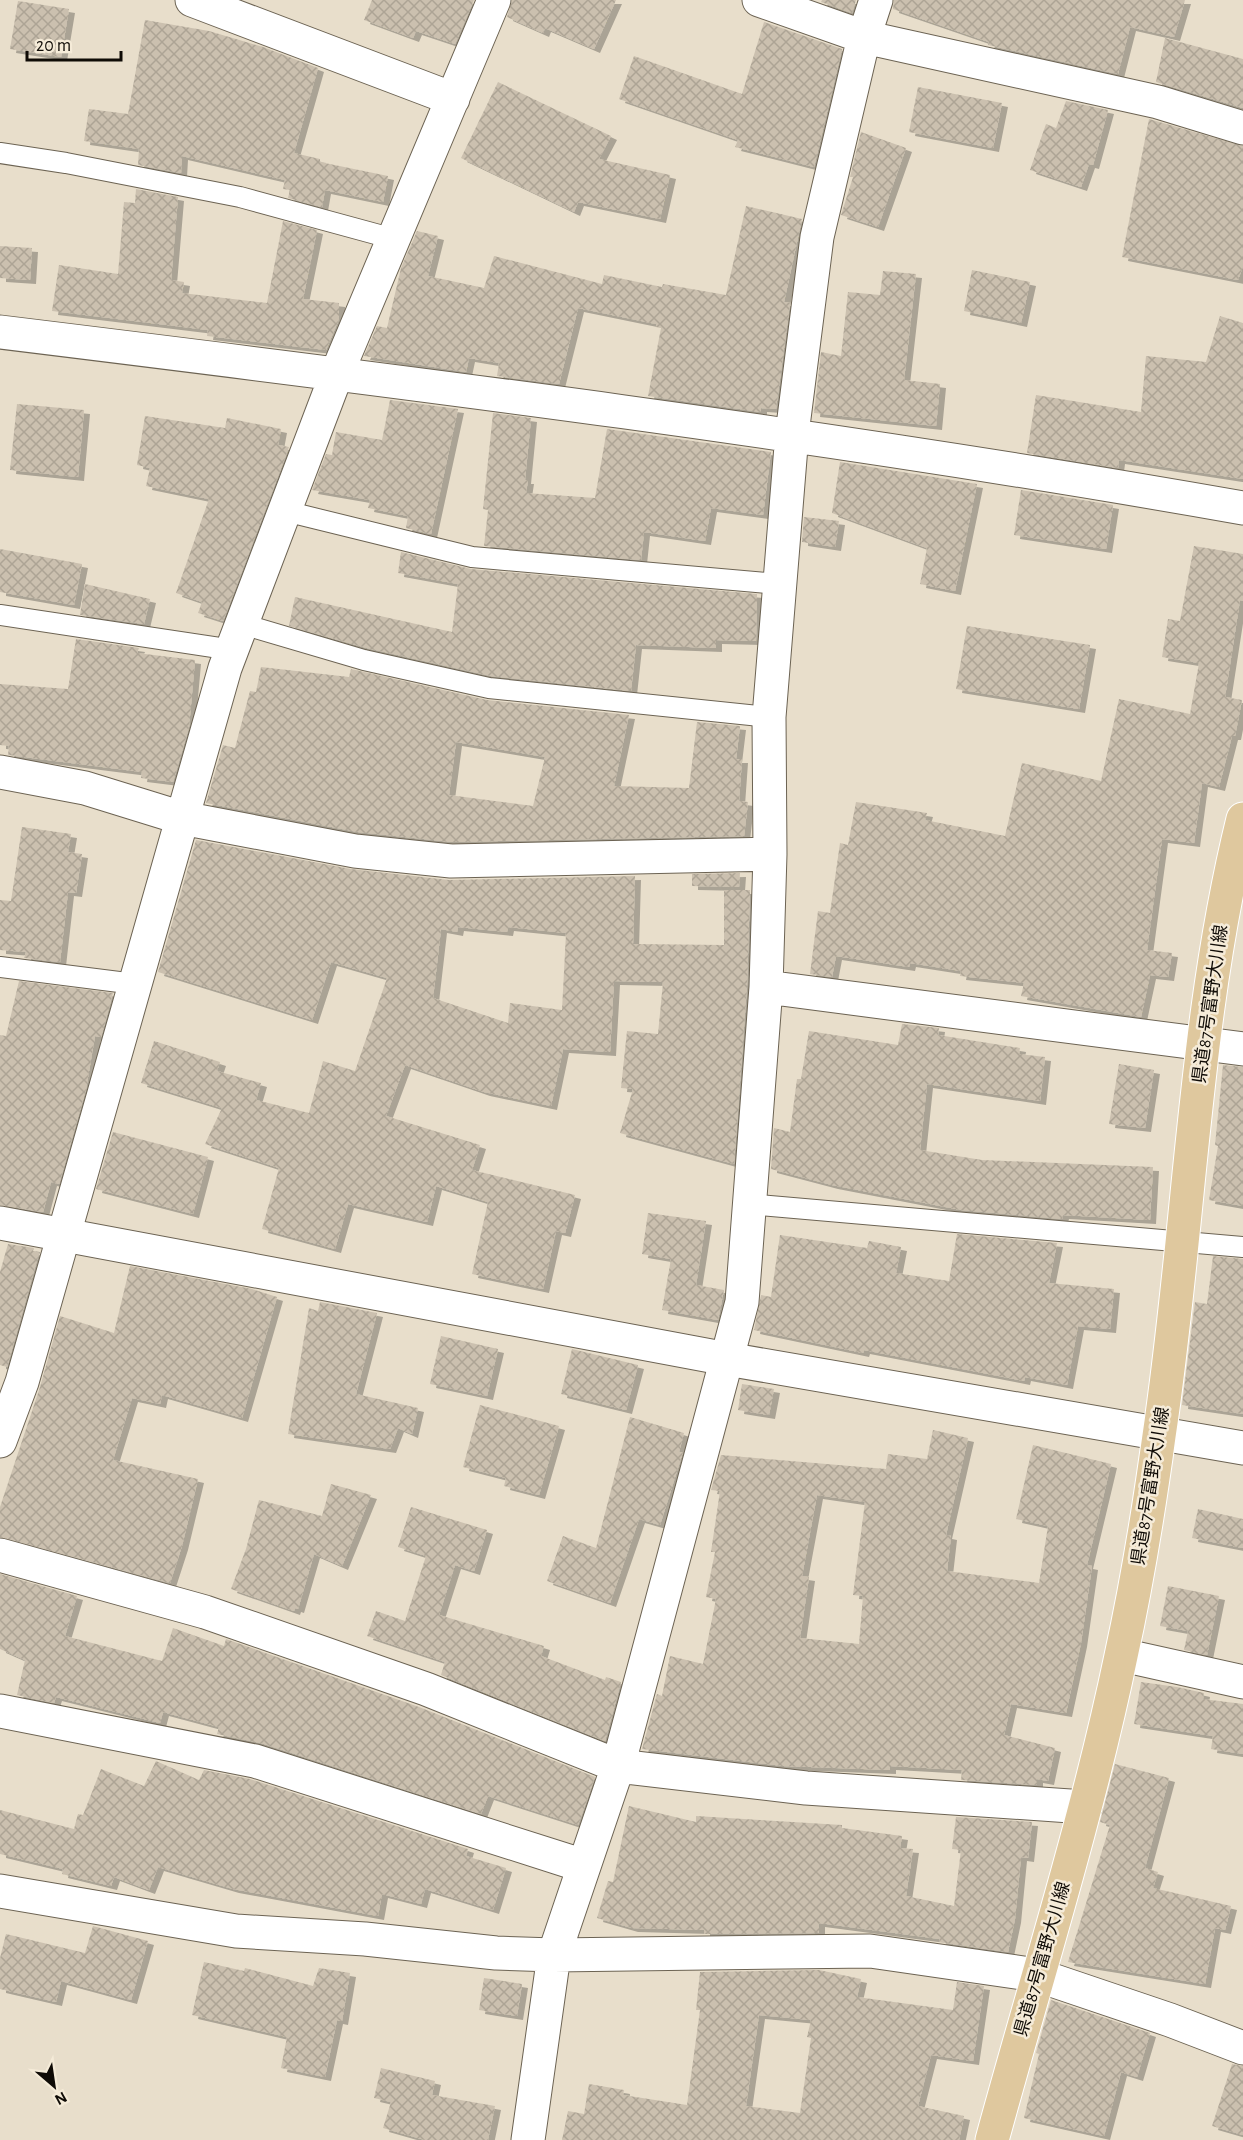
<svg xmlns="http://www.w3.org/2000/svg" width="1243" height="2140" font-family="'Alegreya Sans','Noto Sans JP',sans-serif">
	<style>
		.building { fill: url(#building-cross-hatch); fill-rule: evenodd; filter: url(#shadow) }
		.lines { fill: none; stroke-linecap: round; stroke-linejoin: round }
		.service-casing { stroke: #6c6353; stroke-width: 22 }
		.minor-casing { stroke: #6c6353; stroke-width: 35 }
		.tertiary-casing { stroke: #6c6353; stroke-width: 35 }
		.primary-casing { stroke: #fff; stroke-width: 35 }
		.service { stroke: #fff; stroke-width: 20 }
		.minor { stroke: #fff; stroke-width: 33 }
		.tertiary { stroke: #fff; stroke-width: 33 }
		.primary { stroke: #dfc89e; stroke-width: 33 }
		.labels { text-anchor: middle; stroke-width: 5; stroke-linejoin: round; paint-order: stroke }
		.street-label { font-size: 18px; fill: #0f0b06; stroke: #f5ebd8 }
	</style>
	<defs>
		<pattern id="building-cross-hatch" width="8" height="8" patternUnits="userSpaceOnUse" patternTransform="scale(1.5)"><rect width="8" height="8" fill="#cbc0af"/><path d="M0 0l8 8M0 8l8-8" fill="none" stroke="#ada495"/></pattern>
		<filter id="shadow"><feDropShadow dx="6" dy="4" stdDeviation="0" flood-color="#0004"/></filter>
	</defs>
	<rect width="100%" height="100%" fill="#e8decb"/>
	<path class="building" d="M372 0H474L455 44 416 31 413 38 364 20Z
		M512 0H616L594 49 545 28 543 33 507 17Z
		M822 0H856L852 13 821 2Z
		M894 0H1185L1174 37 1130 27 1118 74 988 45 989 42 893 9Z
		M18 1 69 9 61 57 10 49Z
		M145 20 209 31 263 47 318 68 294 153 320 159V162L388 176 383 202 325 190 322 207 288 198 290 190 283 189 285 180 182 156 181 173 138 165 139 149 84 141 89 109 128 114Z
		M764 22 842 49 814 167 735 147 738 140 619 99 634 56 742 94Z
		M1165 38 1243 59V108L1156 82Z
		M498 82 611 136 599 159 670 175 660 219 578 202 574 212 461 158Z
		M918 87 1002 103 993 148 909 132Z
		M1066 101 1108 110 1093 165 1089 164 1081 187 1030 170 1046 124 1056 128Z
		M1149 119 1243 146V266L1238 280 1122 257Z
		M861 132 906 148 878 227 841 215 853 177H850Z
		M136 189 178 197 171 280 184 282 182 293 267 303 283 221 317 230 303 299 339 303V319L326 350 207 336 208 330 52 311 59 265 118 274 124 202 135 203Z
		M746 206 802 219 784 302 790 303 776 409 761 408V412L648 396 661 328 656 327V324L578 308 559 384 497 376 499 363 469 358 466 372 364 356 377 326 387 328 401 268 417 231 438 236 428 276 484 288 494 256 602 284 604 275 662 287 663 284 726 295Z
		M0 246 32 248 30 280 0 278Z
		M972 270 1030 282 1021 323 964 311Z
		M883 271 916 274 904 380 940 384 936 426 814 413 821 352 841 356 848 292 880 295Z
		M1220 316 1243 323V479L1119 460 1118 468 1027 453 1036 395 1141 412 1146 356 1206 362Z
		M390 400 458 409 431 534 406 528 408 516 368 508 370 500 312 490 326 454 332 455 336 432 382 440Z
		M17 404 84 410 78 477 10 470Z
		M493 413 531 418 525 480H528L526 493 595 498 607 429 771 452 763 515 711 508 705 541 644 532 641 560 484 546 488 510 483 509Z
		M145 416 225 428 227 418 281 429 278 445 289 447 223 621 198 613 202 602 176 593 209 499 146 486 150 468 137 465Z
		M840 462 977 484 955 591 920 584 927 548 832 513Z
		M1021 490 1113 505 1106 549 1014 535Z
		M804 517 839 521 835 547 802 542Z
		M1194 546 1243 554V601L1240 600 1225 697 1242 700 1235 736H1232L1219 787 1202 783 1194 843 1162 839 1147 950 1172 953 1168 977 1150 975 1141 1017 1021 996 1024 983 960 976 961 971 910 963 909 967 836 956 832 977 810 974 818 911 830 913 840 843 848 845 856 802 927 813 925 820 1005 836 1022 763 1101 781 1119 699 1190 714 1199 663 1162 657 1168 619 1180 621Z
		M0 549 82 564 74 605 0 592Z
		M401 552 471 569 757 594 756 641 716 640V648L636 645 631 691 491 676 367 648 289 626 295 597 452 632 458 584 398 573Z
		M85 584 150 599 144 624 80 615Z
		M967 626 1090 645 1079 709 956 689Z
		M76 639 139 648 137 653 195 660 189 727 173 782 141 778 142 772 8 755 9 746 0 745V684L68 689Z
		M261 667 349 677 351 669 487 700 629 715 614 786 689 788 697 722 740 726 736 759H742L739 801 748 802 744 836 452 842 358 832 206 803 223 745 235 748 250 691 256 692ZM456 742 545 757 533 806 449 795Z
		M22 827 71 834 68 852 82 854 76 893 68 892 60 962 24 958 26 952 0 950V900L11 901Z
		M196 840 351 869 449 880 635 876 633 944 724 945V890H750L747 986 734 1164 620 1133 633 1089 621 1088 627 1031 658 1034 663 982 614 981 610 1052 563 1049 551 1106 484 1092 405 1065 386 1116 480 1145 472 1170 575 1195 565 1233 556 1231 543 1289 472 1274 488 1202 436 1186 427 1222 348 1204 335 1249 262 1229 279 1168 205 1144 222 1108 141 1083 154 1041 220 1062 217 1071 261 1083 256 1100 309 1113 323 1061 355 1071 387 978 331 962 312 1020 158 972ZM458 927 507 932 508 927 566 933 562 1010 510 1003 508 1023 433 998 441 929 457 932Z
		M740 873 739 887 692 886V874Z
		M19 981 113 993 101 1037 95 1036 86 1089 59 1184 51 1182 43 1212 0 1205V1035L6 1036Z
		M902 1024 939 1028 938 1035 1020 1048 1019 1054 1045 1057 1040 1101 927 1084 920 1150 982 1160 1153 1167 1150 1220 1063 1215 1062 1219 961 1210 832 1185 771 1169 774 1128 790 1132 797 1079H801L809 1031 898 1045Z
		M1119 1064 1154 1070 1145 1128 1109 1124Z
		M1223 1065 1243 1067V1206L1209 1200 1218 1146 1215 1145Z
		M113 1132 208 1157 193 1214 96 1189Z
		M648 1213 706 1221 696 1285 724 1290 718 1320 662 1310 671 1259 642 1254Z
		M957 1234 1057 1243 1049 1283 1114 1289 1110 1329 1078 1326 1067 1385 1025 1377 1024 1381 864 1350 863 1353 754 1330 761 1295 771 1297 780 1235 867 1248 869 1241 901 1247 896 1273 949 1281Z
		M8 1244 34 1248 33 1251 39 1253 7 1367 0 1365V1272Z
		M1213 1256 1243 1259V1414L1182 1405 1195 1302 1207 1304Z
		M130 1266 252 1289 277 1297 242 1418 162 1395 160 1404 132 1398 113 1460 198 1479 182 1546 170 1583 0 1537V1507L40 1387 60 1316 114 1333Z
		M320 1302 377 1313 356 1394 418 1408 412 1434 398 1428 390 1449 288 1434 309 1308 318 1311Z
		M441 1336 498 1349 487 1396 430 1384Z
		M572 1349 638 1365 626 1410 561 1394Z
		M742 1384 774 1389 769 1415 738 1410Z
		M480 1405 559 1426 539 1495 504 1486 506 1478 463 1467Z
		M630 1417 684 1433 679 1452H683L660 1525 639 1519 610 1603 547 1581 563 1536 596 1548Z
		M933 1430 968 1438 946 1535 951 1536 947 1571 1039 1583 1048 1526 1016 1519 1033 1445 1111 1464 1087 1565 1092 1566 1081 1643 1066 1713 1011 1704 1004 1735 1055 1748 1048 1781 1037 1779V1785L961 1780 962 1770 890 1766V1770L783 1766 642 1749 657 1694 662 1696 670 1656 703 1664 716 1599 706 1597 715 1552H711L720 1491 711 1490 721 1455 886 1469 888 1454 927 1459ZM817 1495 865 1502 853 1595 863 1596 859 1644 800 1638 809 1577 802 1576Z
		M331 1484 371 1495 342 1566 314 1554 298 1609 295 1608 294 1611 231 1589 246 1549 259 1500 322 1516Z
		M411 1507 487 1530 474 1571 455 1565 439 1615 544 1646 541 1656 605 1680 606 1677 621 1682 605 1741 441 1675 445 1662 367 1636 376 1611 405 1621 426 1556 398 1547Z
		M1198 1509 1243 1519V1548L1192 1538Z
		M0 1574 77 1596 65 1636 162 1661 173 1628 224 1646 226 1639 419 1707 595 1777 578 1825 488 1796 481 1814 261 1743 217 1734 219 1727 163 1712 160 1723 56 1697 54 1703 17 1695 25 1660 0 1649Z
		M1168 1586 1219 1596 1207 1655 1184 1650 1188 1631 1160 1626Z
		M1141 1682 1177 1687 1204 1693 1203 1699 1243 1704V1754L1211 1749 1213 1736 1134 1724Z
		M156 1761 199 1780 204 1770 250 1779 468 1849 466 1856 506 1868 493 1910 425 1889 421 1904 382 1894 378 1916 233 1889 158 1867 149 1890 114 1877 111 1886 62 1874 63 1869 0 1854V1810L74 1829 78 1814 83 1815 101 1769 144 1786Z
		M1115 1764 1169 1778 1145 1868 1158 1872 1153 1888 1231 1906 1225 1930 1215 1928 1205 1984 1068 1962 1110 1825 1100 1822Z
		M629 1806 696 1822V1816L842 1825V1828L902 1836 900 1848 913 1849 906 1896 954 1906 961 1850 952 1849 956 1817 1032 1822 1028 1858 1021 1857 1015 1919 1008 1952 939 1942 940 1939 819 1923V1933L704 1934V1930L632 1928 597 1918 608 1881 613 1882Z
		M93 1926 148 1941 131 2000 61 1981 56 2002 0 1989V1958L6 1934 85 1953Z
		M204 1962 244 1971 245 1968 313 1986 319 1968 350 1973 342 2021 337 2020 325 2077 281 2068 287 2037 192 2015Z
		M819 1970 861 1979 857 1997 953 2010 957 1982 984 1986 973 2061 931 2055 918 2106 964 2116 959 2140H562L568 2111 584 2114 589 2084 624 2090 623 2095 687 2105 700 2010H696L700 1972ZM759 2015 811 2020 807 2037 811 2038 800 2113 746 2106Z
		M484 1978 522 1984 517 2016 479 2010Z
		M1051 2000 1150 2033 1137 2077 1121 2072 1104 2136 1024 2118 1039 2054 1036 2053Z
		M1232 2064 1243 2066V2135L1212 2126Z
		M381 2068 435 2081 432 2095 495 2106 488 2140H425L383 2128 391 2102 374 2098Z"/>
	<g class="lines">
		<defs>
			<path id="service" d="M0 153 66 163 240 197 394 239
				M285 511 472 557 778 584
				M0 615 233 650
				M242 624 364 660 489 688 769 717
				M0 967 135 984
				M748 1204 1243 1247"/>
			<path id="minor" d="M192 0 453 99
				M759 0 864 37 1158 102 1243 128
				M0 332C416 383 831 435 1243 508
				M0 772 85 788 182 818 355 851 451 861 770 854
				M766 987 1243 1049
				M0 1441 22 1382 225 668 337 373 494 0
				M0 1555 205 1612 426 1689 618 1766 806 1788 1085 1807
				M1122 1655 1243 1682
				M0 1711 255 1761 584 1866
				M0 1891 236 1931 365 1939 496 1953 554 1955 870 1951 1037 1975 1170 2020 1243 2048
				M528 2140 554 1955 618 1766 742 1302 766 987 770 854 769 717 792 434 817 237 864 37 876 0"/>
			<path id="tertiary" d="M0 1223 727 1359 1243 1448"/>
			<path id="primary" d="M992 2140C1036 1979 1087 1819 1121 1656 1137 1583 1149 1509 1159 1436 1190 1230 1193 1021 1243 819"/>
		</defs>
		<use href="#service" class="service-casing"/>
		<use href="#minor" class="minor-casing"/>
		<use href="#tertiary" class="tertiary-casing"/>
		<use href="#primary" class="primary-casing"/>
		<use href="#service" class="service"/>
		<use href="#minor" class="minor"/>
		<use href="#tertiary" class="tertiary"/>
		<use href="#primary" class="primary"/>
	</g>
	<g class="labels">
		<g class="street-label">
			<text transform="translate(1210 1004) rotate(-82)" y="6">県道87号富野大川線</text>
			<text transform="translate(1150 1486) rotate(-81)" y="6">県道87号富野大川線</text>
			<text transform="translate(1042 1959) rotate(-74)" y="6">県道87号富野大川線</text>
		</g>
	</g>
	<g transform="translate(54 2086) rotate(151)" stroke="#f5ebd8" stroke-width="4.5" paint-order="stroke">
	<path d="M0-4.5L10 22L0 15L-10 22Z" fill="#0f0b06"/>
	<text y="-9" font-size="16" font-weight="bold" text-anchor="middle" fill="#0f0b06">N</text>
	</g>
	<path d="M27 51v9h94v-9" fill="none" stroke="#0f0b06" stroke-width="3"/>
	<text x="36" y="51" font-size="18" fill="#0f0b06" stroke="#f5ebd8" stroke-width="4.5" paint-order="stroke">20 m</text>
</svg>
